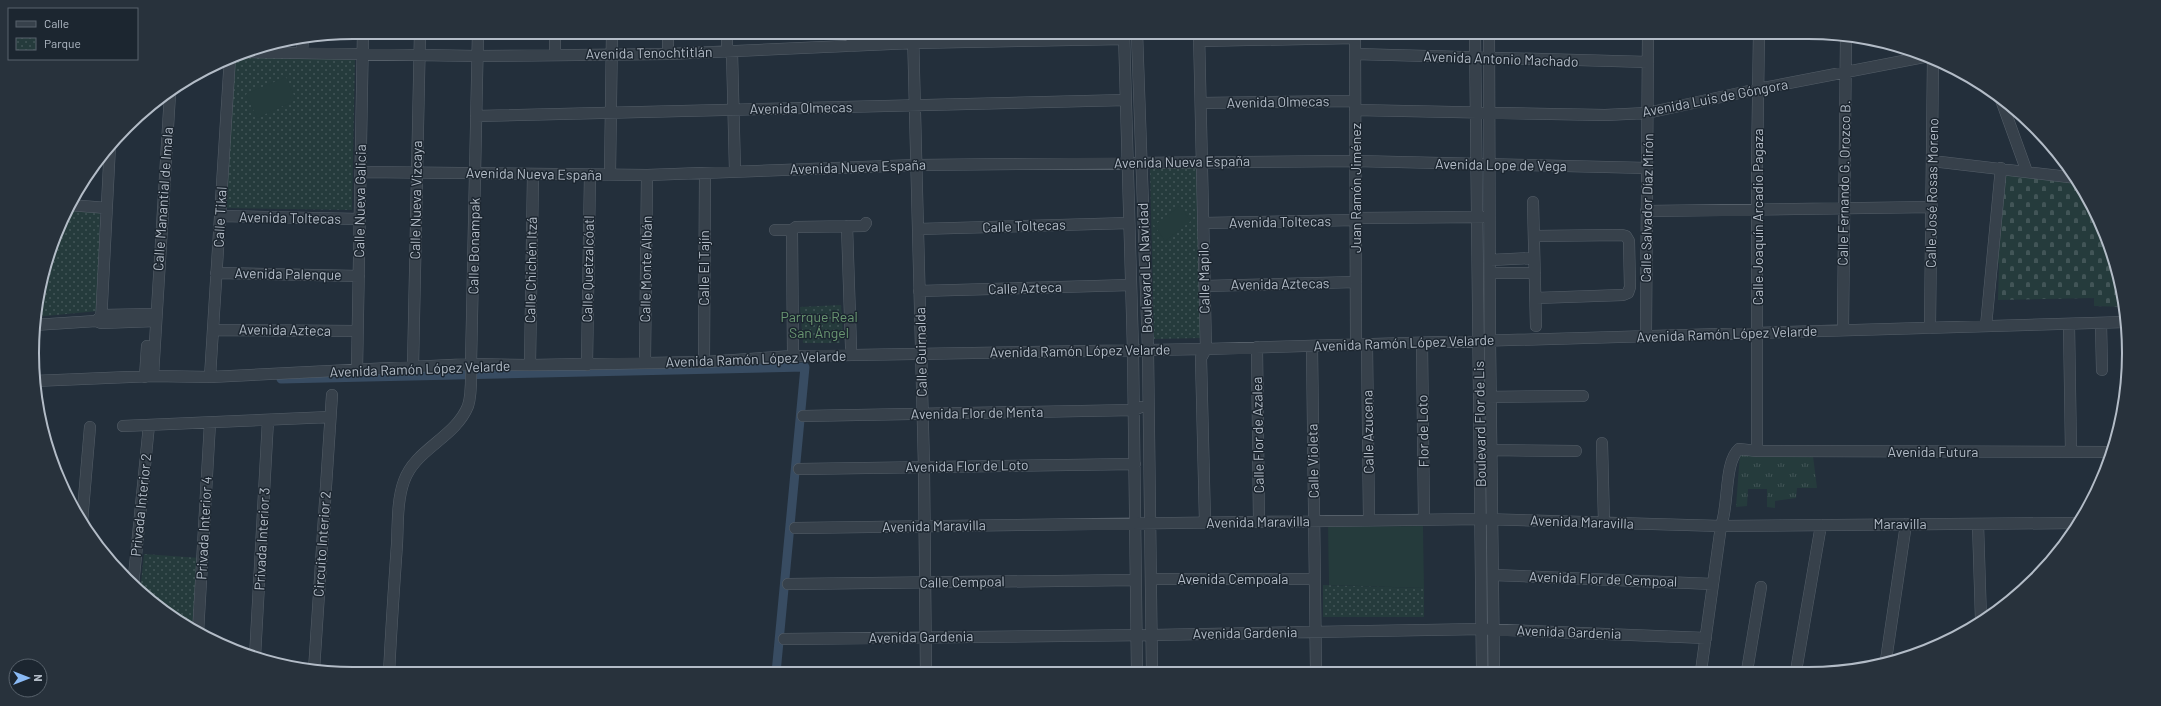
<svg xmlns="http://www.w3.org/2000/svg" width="2161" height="706" font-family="Barlow,sans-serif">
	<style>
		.grass { fill: url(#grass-tufts) }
		.cemetery { fill: url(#cemetery-stones) }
		.park { fill: url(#park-dots) }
		.garden { fill: #253b3c }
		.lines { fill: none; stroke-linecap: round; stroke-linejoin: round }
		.canal { stroke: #384c62; stroke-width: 9 }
		.minor-casing { stroke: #555f69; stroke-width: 12 }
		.minor { stroke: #37414b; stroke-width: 11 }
		.labels { text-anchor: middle; stroke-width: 3; stroke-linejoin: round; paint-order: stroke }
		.street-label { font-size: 14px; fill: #b3bcc7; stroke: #1c2630 }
		.park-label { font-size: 14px; fill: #6a9772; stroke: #1c2630 }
		.rim { fill: none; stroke: #b3bcc7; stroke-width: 2 }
	</style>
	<defs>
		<pattern id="grass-tufts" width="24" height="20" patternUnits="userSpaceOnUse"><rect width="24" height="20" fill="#253b3c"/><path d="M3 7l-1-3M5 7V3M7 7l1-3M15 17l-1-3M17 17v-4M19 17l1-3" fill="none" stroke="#425557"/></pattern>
		<pattern id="cemetery-stones" width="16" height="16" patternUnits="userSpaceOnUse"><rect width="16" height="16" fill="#253b3c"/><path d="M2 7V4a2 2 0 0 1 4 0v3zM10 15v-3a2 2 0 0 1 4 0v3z" fill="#425557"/></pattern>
		<pattern id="park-dots" width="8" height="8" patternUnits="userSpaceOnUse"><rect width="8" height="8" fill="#253b3c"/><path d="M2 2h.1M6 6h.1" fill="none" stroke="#425557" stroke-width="1.8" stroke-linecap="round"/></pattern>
	</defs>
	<rect width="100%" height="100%" fill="#232f3b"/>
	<path class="grass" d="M1740 453 1813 456 1817 488H1797L1796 498 1775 501V508L1767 507V489H1748L1747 506 1736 507Z"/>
	<path class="cemetery" d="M2006 172 2079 182C2100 221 2120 262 2124 307L2094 306V298L1998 300 1999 264 1996 259Z"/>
	<path class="park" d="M239 54 355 56 352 210 226 208 234 55Z
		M1197 167 1202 338 1154 339 1150 168Z
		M66 209 100 211 98 311 35 317Z
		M841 305 843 335 839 336 840 343H803L800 307Z
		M144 554 200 558 195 631 174 620 140 592Z
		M1323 585 1424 588V617H1323Z"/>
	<path class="garden" d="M286 77 296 100 257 118 246 94Z
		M1180 206 1191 221 1165 241 1154 225Z
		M1423 526 1424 588 1329 585 1328 527Z"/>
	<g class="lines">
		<path class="canal" d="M281 379 805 367 776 673"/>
		<defs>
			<path id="minor" d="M852 32V46
				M913 32 924 467 926 673
				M1137 32 1148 350 1152 673
				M1199 32 1206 349 1201 358 1205 522
				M1355 32 1356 344
				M1475 32 1482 672
				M1489 32 1490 341 1494 672
				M1124 33 1133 350 1137 673
				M1199 41 1355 38
				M245 52 477 56 668 54 913 43 1124 39
				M727 52V32
				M732 52 735 171
				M302 53 303 37
				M555 54V32
				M668 54V32
				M1355 54 1648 62
				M2000 97 2027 172
				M1201 103 1355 101
				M1355 110 1605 115 1647 113 1758 89 1929 56
				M476 116 1126 100
				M1932 161 2077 178
				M361 172 647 175 916 165 1355 161 1647 168
				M610 174 612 32
				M1533 202 1536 326
				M69 205 107 208
				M1646 211 1932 207
				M220 216 360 219
				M1356 218 1483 217
				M1203 223 1356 220
				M847 226 851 347
				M918 229 1129 223
				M775 230H792
				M1534 236 1622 235 1626 236 1629 241 1630 287 1628 293 1623 295 1536 298
				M1490 260 1534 258
				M216 273 359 276
				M1490 273H1535
				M1205 286 1356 282
				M919 291 1131 285
				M98 319 102 315 156 314
				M101 323 110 145
				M2101 323 2102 370
				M2069 324 2071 452
				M34 325 96 321 101 323 156 321
				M1986 326 2001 168
				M1930 328 1933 57
				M213 330 357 331
				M1843 330 1846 36
				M1646 336 1648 32
				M1422 343 1424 519
				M1367 344 1369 520
				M1312 346 1316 672
				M1257 347 1259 522
				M793 356 792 230 796 227 864 226 866 223
				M704 362 705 173
				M645 363 647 175
				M530 365 533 174
				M587 365 590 174
				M413 367 420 32
				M357 371 363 32
				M153 376 170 94
				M145 377 147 346
				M210 377 230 57
				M34 381 153 376 210 377 471 364 530 365 704 362 793 356 1206 349 2126 322
				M1484 397 1583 396
				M803 416 1134 410 1141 407
				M123 426 330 417
				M1602 443 1604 522
				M1491 450 1576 451
				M1757 451V167L1759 32
				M799 469 1135 464
				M82 522 90 427
				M1978 524 1981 620
				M795 528 1481 519 1721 526 2078 523
				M1493 575 1713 584
				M1151 579H1315
				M788 584 1136 580
				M133 586 149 425
				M198 633 210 423
				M784 639 1152 635 1482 629 1706 638
				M255 657 268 420
				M1886 660 1906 524
				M314 670 332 395
				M1701 671 1721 526C1729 505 1724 462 1739 449L1757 451 2109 452
				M1747 671 1761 587
				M1796 671 1821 525
				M389 674C391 631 394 587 397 544 398 524 397 500 404 481 415 449 455 438 468 406 472 394 471 377 471 364L478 32"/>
		</defs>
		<use href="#minor" class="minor-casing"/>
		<use href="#minor" class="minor"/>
	</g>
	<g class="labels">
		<g class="street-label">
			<text transform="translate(649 53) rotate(-1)" y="5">Avenida Tenochtitlán</text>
			<text transform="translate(1501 59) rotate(2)" y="5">Avenida Antonio Machado</text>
			<text transform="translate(1715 98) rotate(-11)" y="5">Avenida Luis de Góngora</text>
			<text transform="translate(1278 102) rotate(-1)" y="5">Avenida Olmecas</text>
			<text transform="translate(801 108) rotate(-1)" y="5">Avenida Olmecas</text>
			<text transform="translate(1182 162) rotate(-1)" y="5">Avenida Nueva España</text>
			<text transform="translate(1501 165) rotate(1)" y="5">Avenida Lope de Vega</text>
			<text transform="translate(858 167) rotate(-2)" y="5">Avenida Nueva España</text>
			<text transform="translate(534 174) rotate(1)" y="5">Avenida Nueva España</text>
			<text transform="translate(1844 183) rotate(-89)" y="5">Calle Fernando G. Orozco B.</text>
			<text transform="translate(1356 188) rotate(-90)" y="5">Juan Ramón Jiménez</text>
			<text transform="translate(1932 193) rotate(-89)" y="5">Calle José Rosas Moreno</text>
			<text transform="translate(163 199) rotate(-86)" y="5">Calle Manantial de Imala</text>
			<text transform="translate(416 200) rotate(-89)" y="5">Calle Nueva Vizcaya</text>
			<text transform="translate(360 201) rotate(-89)" y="5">Calle Nueva Galicia</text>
			<text transform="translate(1647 208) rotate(-89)" y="5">Calle Salvador Díaz Mirón</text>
			<text transform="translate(220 217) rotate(-87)" y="5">Calle Tikal</text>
			<text transform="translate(1758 217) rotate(-90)" y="5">Calle Joaquín Arcadio Pagaza</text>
			<text transform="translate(290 218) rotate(1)" y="5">Avenida Toltecas</text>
			<text transform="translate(1280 222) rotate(-1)" y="5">Avenida Toltecas</text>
			<text transform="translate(1024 226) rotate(-2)" y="5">Calle Toltecas</text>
			<text transform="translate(474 246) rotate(-89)" y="5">Calle Bonampak</text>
			<text transform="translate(704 268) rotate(-90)" y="5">Calle El Tajín</text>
			<text transform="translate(1145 268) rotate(-92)" y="5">Boulevard La Navidad</text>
			<text transform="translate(588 269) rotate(-89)" y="5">Calle Quetzalcóatl</text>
			<text transform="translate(646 269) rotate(-89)" y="5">Calle Monte Albán</text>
			<text transform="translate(531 270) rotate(-89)" y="5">Calle Chichén Itzá</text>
			<text transform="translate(288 274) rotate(1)" y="5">Avenida Palenque</text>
			<text transform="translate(1204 278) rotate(-91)" y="5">Calle Mapilo</text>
			<text transform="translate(1280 284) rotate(-1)" y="5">Avenida Aztecas</text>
			<text transform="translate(1025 288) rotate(-2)" y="5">Calle Azteca</text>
			<text transform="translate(285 330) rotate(1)" y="5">Avenida Azteca</text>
			<text transform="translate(1727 334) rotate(-2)" y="5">Avenida Ramón López Velarde</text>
			<text transform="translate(1404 343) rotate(-2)" y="5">Avenida Ramón López Velarde</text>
			<text transform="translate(1080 351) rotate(-1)" y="5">Avenida Ramón López Velarde</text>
			<text transform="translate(921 352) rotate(-91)" y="5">Calle Guirnalda</text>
			<text transform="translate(756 359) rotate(-2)" y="5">Avenida Ramón López Velarde</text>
			<text transform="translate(420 369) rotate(-2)" y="5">Avenida Ramón López Velarde</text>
			<text transform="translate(977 413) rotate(-1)" y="5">Avenida Flor de Menta</text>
			<text transform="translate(1480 424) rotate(-91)" y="5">Boulevard Flor de Lis</text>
			<text transform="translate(1423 431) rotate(-91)" y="5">Flor de Loto</text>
			<text transform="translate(1368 432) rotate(-91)" y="5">Calle Azucena</text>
			<text transform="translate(1258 435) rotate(-91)" y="5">Calle Flor de Azalea</text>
			<text x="1933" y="457">Avenida Futura</text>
			<text transform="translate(1313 461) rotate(-91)" y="5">Calle Violeta</text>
			<text transform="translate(967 466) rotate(-1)" y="5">Avenida Flor de Loto</text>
			<text transform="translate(141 505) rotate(-84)" y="5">Privada Interior 2</text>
			<text transform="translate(1258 522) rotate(-1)" y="5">Avenida Maravilla</text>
			<text transform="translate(1582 522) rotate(2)" y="5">Avenida Maravilla</text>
			<text x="1900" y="529">Maravilla</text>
			<text transform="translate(934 526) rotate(-1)" y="5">Avenida Maravilla</text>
			<text transform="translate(204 528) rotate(-87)" y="5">Privada Interior 4</text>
			<text transform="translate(262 539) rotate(-87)" y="5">Privada Interior 3</text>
			<text transform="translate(322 544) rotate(-86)" y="5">Circuito Interior 2</text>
			<text x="1233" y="584">Avenida Cempoala</text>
			<text transform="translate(1603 579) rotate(2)" y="5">Avenida Flor de Cempoal</text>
			<text transform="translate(962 582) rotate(-1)" y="5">Calle Cempoal</text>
			<text transform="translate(1569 632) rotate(2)" y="5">Avenida Gardenia</text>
			<text transform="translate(1245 633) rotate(-1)" y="5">Avenida Gardenia</text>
			<text transform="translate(921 637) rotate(-1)" y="5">Avenida Gardenia</text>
		</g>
		<g class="park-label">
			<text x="819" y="322">Parrque Real<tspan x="819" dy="16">San Ángel</tspan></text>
		</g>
	</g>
	<path d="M0 0H2161V706H0ZM353 39H1808A314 314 0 0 1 2122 353V353A314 314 0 0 1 1808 667H353A314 314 0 0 1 39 353V353A314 314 0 0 1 353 39Z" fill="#28323c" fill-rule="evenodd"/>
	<path class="rim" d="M353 39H1808A314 314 0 0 1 2122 353V353A314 314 0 0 1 1808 667H353A314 314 0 0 1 39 353V353A314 314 0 0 1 353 39Z"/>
	<rect x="8" y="8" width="130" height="52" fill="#1c2630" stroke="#58626c"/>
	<rect x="16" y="21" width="20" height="6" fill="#37414b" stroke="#58626c"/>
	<text x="44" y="28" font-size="12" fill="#b3bcc7">Calle</text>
	<rect x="16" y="38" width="20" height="12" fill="url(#park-dots)" stroke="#58626c"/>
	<text x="44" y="48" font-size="12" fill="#b3bcc7">Parque</text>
	<g transform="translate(28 678) rotate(90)"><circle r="19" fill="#1c2630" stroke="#58626c"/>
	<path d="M0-3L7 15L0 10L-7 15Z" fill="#8abaf5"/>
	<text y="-6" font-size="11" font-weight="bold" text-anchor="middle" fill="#b3bcc7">N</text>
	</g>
</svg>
